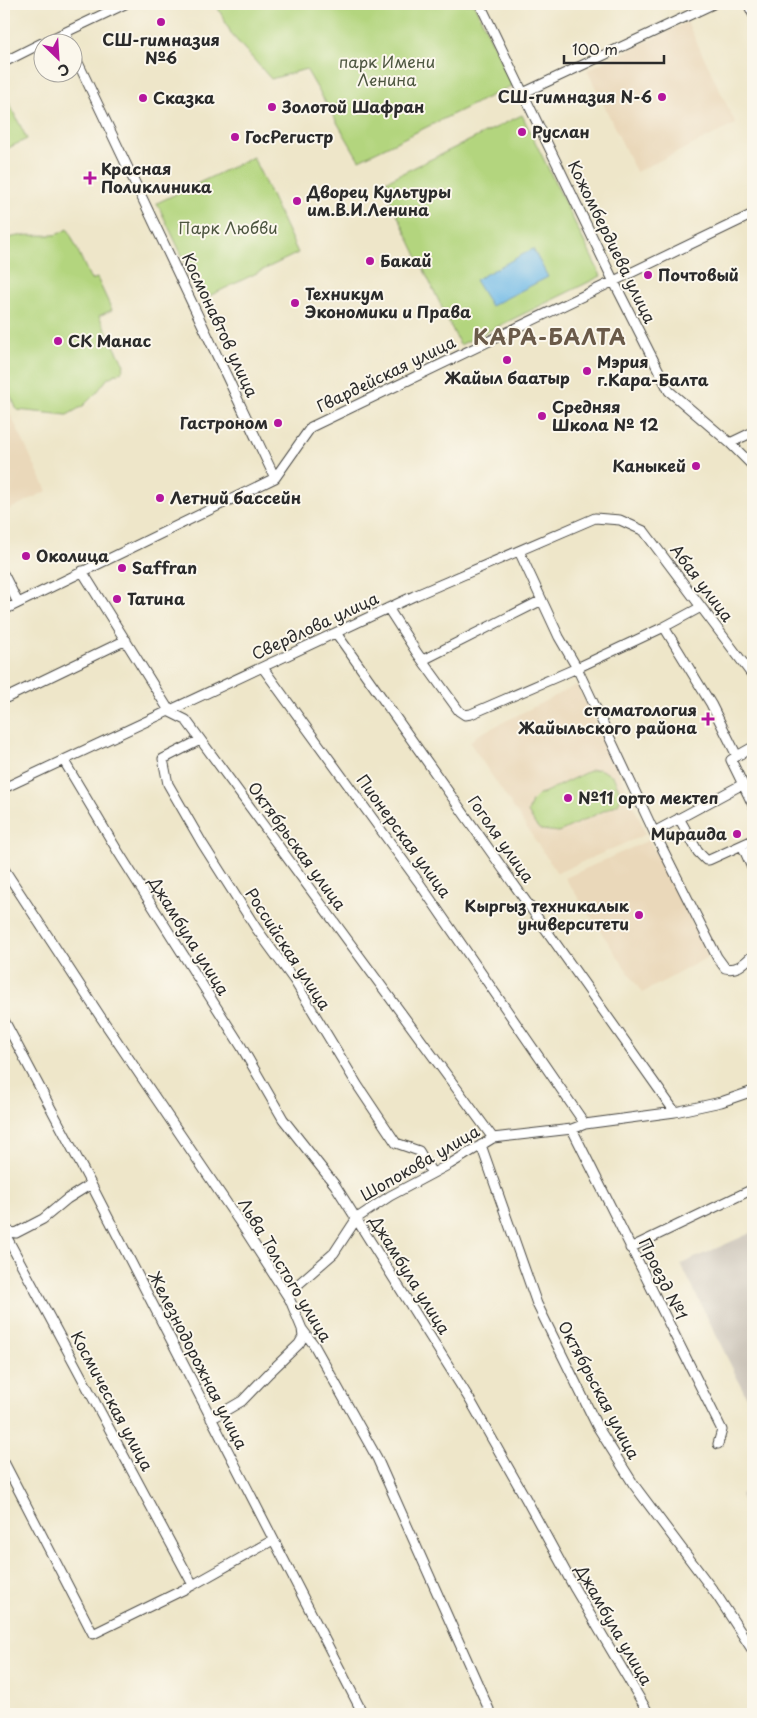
<svg xmlns="http://www.w3.org/2000/svg" width="757" height="1718" font-family="'Playpen Sans',sans-serif">
	<style>
		.built { fill: #ead8ba }
		.industrial { fill: #cac3b8 }
		.green { fill: #b3d57e; stroke: #6f8054 }
		.water { fill: #6eb9e7; stroke: #4c7289 }
		.lines { fill: none; stroke-linecap: round; stroke-linejoin: round }
		.minor-casing { stroke: #484743; stroke-width: 11 }
		.minor { stroke: #fff; stroke-width: 9 }
		.rail-casing { stroke: #2b2b2b; stroke-width: 4 }
		.rail { stroke: #fbf7ec; stroke-width: 2; stroke-dasharray: 5.5; stroke-linecap: butt }
		.poi-dot { fill: #b5179e; stroke: #fbf7ec; stroke-width: 2 }
		.labels { text-anchor: middle; stroke-width: 4; stroke-linejoin: round; paint-order: stroke }
		.poi-label { font-size: 16px; font-weight: bold; fill: #2b2b2b; stroke: #fbf7ec; text-anchor: start }
		.park-label { font-size: 16px; fill: #4d5640; stroke: #fbf7ec }
		.street-label { font-size: 16px; fill: #2b2b2b; stroke: #fbf7ec }
		.district-label { font-size: 21px; font-weight: bold; letter-spacing: 1px; fill: #6a5a49; stroke: #fbf7ec }
	</style>
	<rect width="100%" height="100%" fill="#fbf7ec"/>
	<filter id="ink" filterUnits="userSpaceOnUse"><feTurbulence type="fractalNoise" baseFrequency=".02" numOctaves="2"/><feDisplacementMap in="SourceGraphic" scale="10" xChannelSelector="R" yChannelSelector="G"/><feConvolveMatrix kernelMatrix="1 2 1 2 8 2 1 2 1" color-interpolation-filters="sRGB"/></filter>
	<filter id="wash" filterUnits="userSpaceOnUse"><feTurbulence type="fractalNoise" baseFrequency=".0096" numOctaves="4" result="noise"/><feDisplacementMap in="SourceGraphic" scale="20" xChannelSelector="R" yChannelSelector="G"/><feGaussianBlur stdDeviation="1.12" result="paint"/><feColorMatrix in="noise" values="0 0 0 0 0 0 0 0 0 0 0 0 0 0 0 0 0 1.4 0 .05"/><feComposite in="paint" operator="in"/></filter>
	<g filter="url(#wash)">
		<rect width="100%" height="100%" fill="#eee6c9"/>
		<path class="built" d="M687 22 736 124 636 172 587 70Z
			M4 401 47 491 4 512Z
			M577 685 614 761 646 834 557 873 470 743 476 736Z
			M649 840 684 906 708 957 642 993 565 878Z"/>
		<path class="industrial" d="M753 1232V1410L681 1264Z
			M753 1485V1520L740 1495Z"/>
		<path class="green" d="M216 4H474L513 85 359 160 306 69 271 79 232 35Z
			M4 93 27 139 4 150Z
			M522 115 601 276 460 345 382 183Z
			M253 157 298 253 203 299 157 203Z
			M68 229 91 280 97 278 112 310 99 316 124 365 122 371 108 378 97 392 83 406 67 415 17 410 4 381V240C19 233 37 236 53 235 58 235 63 231 68 229Z
			M599 769 613 776 622 796 618 804 559 832 541 830 536 826 528 812 532 801 537 796 591 770Z"/>
		<path class="water" d="M533 249 548 277 491 306 475 280Z"/>
	</g>
	<g filter="url(#ink)">
		<g class="lines">
			<defs>
				<path id="minor" d="M480 4 614 282 669 391 730 443 753 466
					M748 4 753 14
					M65 33 69 42
					M45 42 125 4
					M72 50 275 478
					M4 62 42 43
					M523 93 713 4
					M730 443 753 432
					M82 571 170 712 186 720 493 1138
					M4 575 18 603
					M701 607 664 627 577 668 654 832 717 957 725 968C738 971 744 963 753 955
					M388 608 417 653 459 711 465 715 471 714 577 668 559 637 519 551
					M4 610 275 478 311 427 753 214
					M664 627 711 704 737 756
					M336 633 675 1112
					M423 660 542 600
					M263 668 418 881 585 1124
					M4 699 126 640
					M200 740 163 759 168 784 202 843 256 928 294 980 358 1086 396 1143 419 1151 432 1173
					M753 747 737 756 731 760 753 805
					M64 761 117 850 241 1046 283 1119 335 1185 470 1400 526 1499 575 1589 649 1714
					M4 788 414 596 595 518 620 520 644 531 753 676
					M679 818 698 852 706 860H709L753 840
					M654 832 743 784
					M742 845 753 870
					M4 869 100 1016 245 1230 290 1300 302 1329 314 1345 377 1458 491 1714
					M4 1020 91 1184 363 1714
					M572 1129 722 1430 718 1444
					M481 1145 537 1304 597 1426 634 1485 718 1597 753 1651
					M4 1231 16 1233 43 1219 67 1199 91 1184
					M4 1232 193 1585
					M630 1248 753 1189
					M290 1300V1294L294 1288 334 1253 357 1218 390 1196 450 1164 493 1138 572 1129 585 1124 675 1112 721 1102 753 1091
					M211 1419 242 1401 269 1373 299 1344 303 1337 302 1329
					M4 1462 93 1634 193 1585 273 1540"/>
			</defs>
			<use href="#minor" class="minor-casing"/>
			<use href="#minor" class="minor"/>
			<defs>
				<path id="rail" d="M4 1712 6 1714"/>
			</defs>
			<use href="#rail" class="rail-casing"/>
			<use href="#rail" class="rail"/>
		</g>
	</g>
	<g class="poi-dot">
		<circle cx="161" cy="22" r="5"/>
		<circle cx="662" cy="97" r="5"/>
		<circle cx="143" cy="98" r="5"/>
		<circle cx="272" cy="107" r="5"/>
		<circle cx="522" cy="132" r="5"/>
		<circle cx="235" cy="137" r="5"/>
		<path d="M87.5 170.5h5v5h5v5h-5v5h-5v-5h-5v-5h5z"/>
		<circle cx="297" cy="201" r="5"/>
		<circle cx="370" cy="261" r="5"/>
		<circle cx="648" cy="275" r="5"/>
		<circle cx="295" cy="303" r="5"/>
		<circle cx="58" cy="341" r="5"/>
		<circle cx="507" cy="360" r="5"/>
		<circle cx="587" cy="371" r="5"/>
		<circle cx="542" cy="416" r="5"/>
		<circle cx="278" cy="423" r="5"/>
		<circle cx="696" cy="466" r="5"/>
		<circle cx="160" cy="498" r="5"/>
		<circle cx="26" cy="556" r="5"/>
		<circle cx="122" cy="568" r="5"/>
		<circle cx="117" cy="599" r="5"/>
		<path d="M705.5 711.5h5v5h5v5h-5v5h-5v-5h-5v-5h5z"/>
		<circle cx="568" cy="798" r="5"/>
		<circle cx="737" cy="834" r="5"/>
		<circle cx="639" cy="915" r="5"/>
	</g>
	<g class="labels">
		<g class="poi-label">
			<text x="161" y="46" text-anchor="middle">СШ-гимназия<tspan x="161" dy="18">№6</tspan></text>
			<text x="652" y="103" text-anchor="end">СШ-гимназия N-6</text>
			<text x="153" y="104">Сказка</text>
			<text x="282" y="113">Золотой Шафран</text>
			<text x="532" y="138">Руслан</text>
			<text x="245" y="143">ГосРегистр</text>
			<text x="101" y="175">Красная<tspan x="101" dy="18">Поликлиника</tspan></text>
			<text x="307" y="198">Дворец Культуры<tspan x="307" dy="18">им.В.И.Ленина</tspan></text>
			<text x="380" y="267">Бакай</text>
			<text x="658" y="281">Почтовый</text>
			<text x="305" y="300">Техникум<tspan x="305" dy="18">Экономики и Права</tspan></text>
			<text x="68" y="347">СК Манас</text>
			<text x="597" y="368">Мэрия<tspan x="597" dy="18">г.Кара-Балта</tspan></text>
			<text x="507" y="384" text-anchor="middle">Жайыл баатыр</text>
			<text x="552" y="413">Средняя<tspan x="552" dy="18">Школа № 12</tspan></text>
			<text x="268" y="429" text-anchor="end">Гастроном</text>
			<text x="686" y="472" text-anchor="end">Каныкей</text>
			<text x="170" y="504">Летний бассейн</text>
			<text x="36" y="562">Околица</text>
			<text x="132" y="574">Saffran</text>
			<text x="127" y="605">Татина</text>
			<text x="697" y="716" text-anchor="end">стоматология<tspan x="697" dy="18">Жайыльского района</tspan></text>
			<text x="578" y="804">№11 орто мектеп</text>
			<text x="727" y="840" text-anchor="end">Мираида</text>
			<text x="629" y="912" text-anchor="end">Кыргыз техникалык<tspan x="629" dy="18">университети</tspan></text>
		</g>
		<g class="park-label">
			<text x="387" y="68">парк Имени<tspan x="387" dy="18">Ленина</tspan></text>
			<text x="228" y="234">Парк Любви</text>
		</g>
		<g class="street-label">
			<text transform="translate(612 242) rotate(64)" y="6">Кожомбердиева улица</text>
			<text transform="translate(220 325) rotate(65)" y="6">Космонавтов улица</text>
			<text transform="translate(386 374) rotate(-26)" y="6">Гвардейская улица</text>
			<text transform="translate(702 583) rotate(53)" y="6">Абая улица</text>
			<text transform="translate(315 626) rotate(-25)" y="6">Свердлова улица</text>
			<text transform="translate(404 836) rotate(54)" y="6">Пионерская улица</text>
			<text transform="translate(501 839) rotate(55)" y="6">Гоголя улица</text>
			<text transform="translate(297 846) rotate(54)" y="6">Октябрьская улица</text>
			<text transform="translate(189 936) rotate(58)" y="6">Джамбула улица</text>
			<text transform="translate(288 949) rotate(57)" y="6">Российская улица</text>
			<text transform="translate(420 1163) rotate(-30)" y="6">Шопокова улица</text>
			<text transform="translate(285 1270) rotate(59)" y="6">Льва Толстого улица</text>
			<text transform="translate(410 1275) rotate(58)" y="6">Джамбула улица</text>
			<text transform="translate(663 1279) rotate(64)" y="6">Проезд №1</text>
			<text transform="translate(198 1360) rotate(63)" y="6">Железнодорожная улица</text>
			<text transform="translate(599 1390) rotate(62)" y="6">Октябрьская улица</text>
			<text transform="translate(112 1401) rotate(62)" y="6">Космическая улица</text>
			<text transform="translate(614 1625) rotate(60)" y="6">Джамбула улица</text>
		</g>
		<g class="district-label">
			<text x="550" y="345">КАРА-БАЛТА</text>
		</g>
	</g>
	<rect width="757" height="1718" fill="none" stroke="#fbf7ec" stroke-width="20"/>
	<g transform="translate(58 58) rotate(155)"><circle r="24" fill="#fbf7ec" stroke="#a8a59f"/>
	<path d="M0-4L9 19L0 12L-9 19Z" fill="#b5179e"/>
	<text y="-8" font-size="14" font-weight="bold" text-anchor="middle" fill="#2b2b2b">С</text>
	</g>
	<path d="M564 55v8h100v-8" fill="none" stroke="#2b2b2b" stroke-width="2.5"/>
	<text x="572" y="55" font-size="15" fill="#2b2b2b" stroke="#fbf7ec" stroke-width="4" paint-order="stroke">100 m</text>
</svg>
